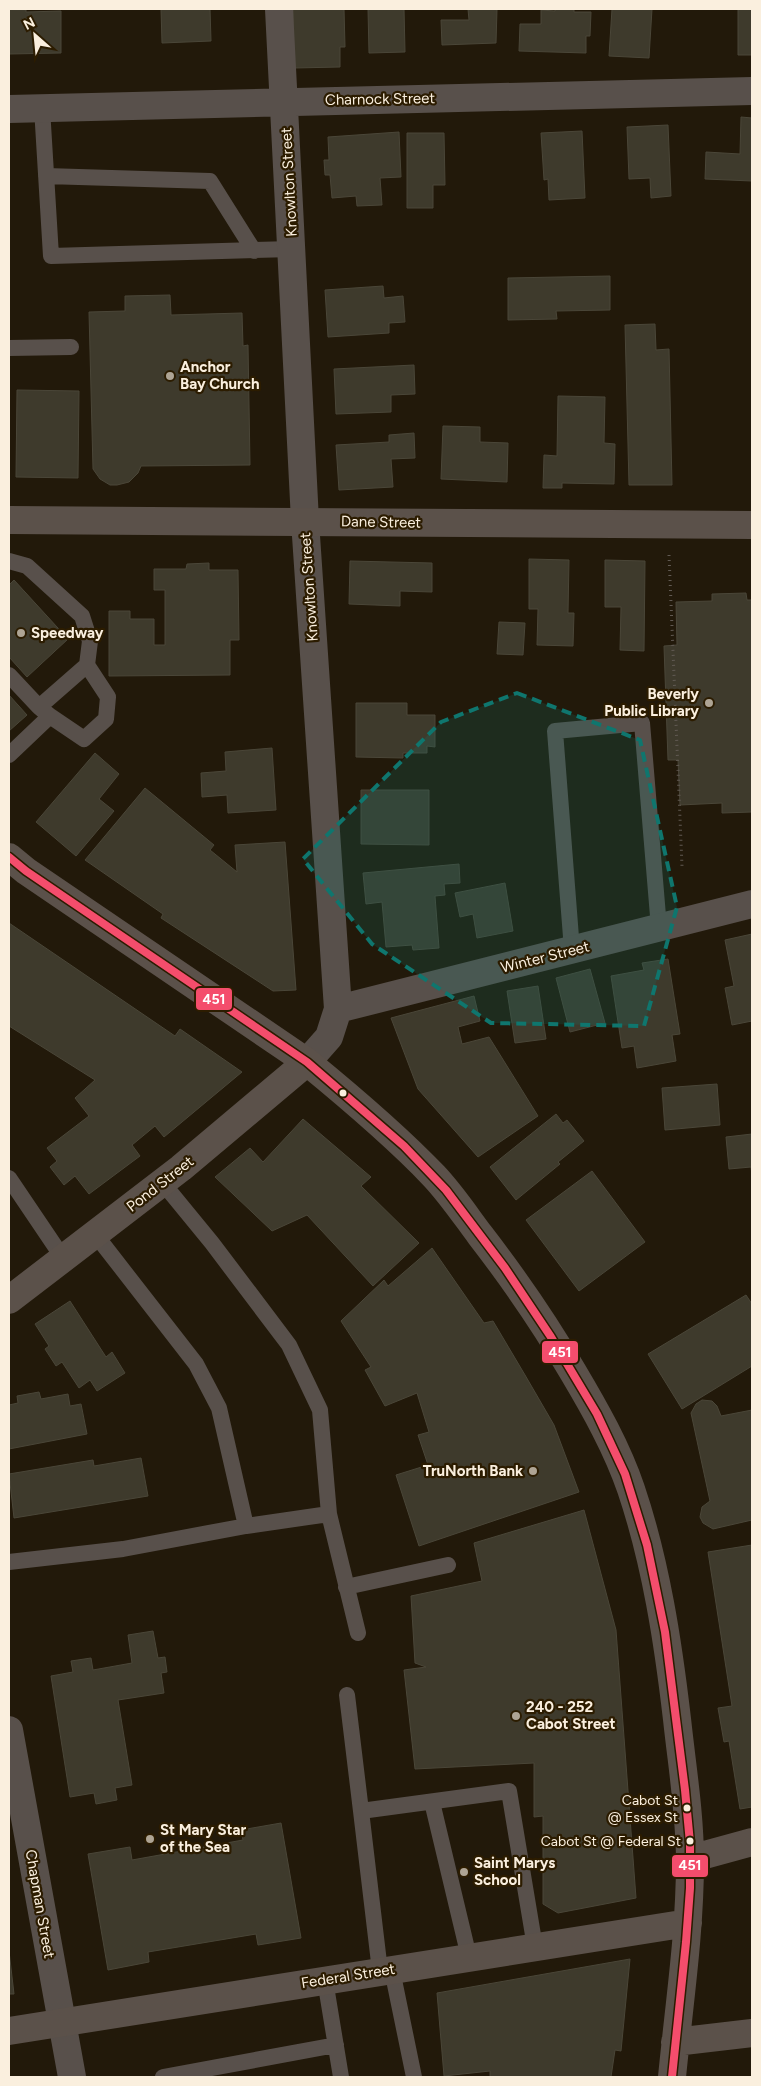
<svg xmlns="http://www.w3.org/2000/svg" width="761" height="2086" font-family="Figtree,sans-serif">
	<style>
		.building { fill: #3e3a2c; stroke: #4a4638 }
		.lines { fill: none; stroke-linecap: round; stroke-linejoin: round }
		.path { stroke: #615a53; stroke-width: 3; stroke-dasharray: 1 4; stroke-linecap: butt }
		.lane { stroke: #58504b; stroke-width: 16 }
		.street { stroke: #58504b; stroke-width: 28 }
		.secondary { stroke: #5b514a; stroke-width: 28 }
		.bus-1-casing { stroke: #2c1c00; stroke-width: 11 }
		.bus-1 { stroke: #f44d6c; stroke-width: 8 }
		.marked { fill: #0f766e; fill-opacity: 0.2; stroke: #0f766e; stroke-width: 4; stroke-dasharray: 10 6; stroke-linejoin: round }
		.poi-dot { fill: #aea494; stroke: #2c1c00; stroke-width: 2 }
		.bus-dot { fill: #faefde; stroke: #2c1c00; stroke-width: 2 }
		.labels { text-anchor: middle; stroke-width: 4.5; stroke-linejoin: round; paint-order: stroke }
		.bus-label { font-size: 14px; fill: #faefde; stroke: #2c1c00; text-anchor: end }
		.street-label { font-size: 15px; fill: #faefde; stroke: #2c1c00 }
		.poi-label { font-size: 15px; font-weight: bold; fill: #faefde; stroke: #2c1c00; text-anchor: start }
		.line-badge { stroke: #2c1c00; stroke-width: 2 }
		.badge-label { font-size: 14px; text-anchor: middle; font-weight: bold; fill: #fff }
	</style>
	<rect width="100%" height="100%" fill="#22190a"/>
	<path class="building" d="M9 9H26V12L61 11V53L9 54Z
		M161 9H210L211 41 162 43Z
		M293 9H344L345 47H340V67L294 68Z
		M368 9H404L405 52 369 53Z
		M468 9H497L496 43 442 45 441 20H469Z
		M555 9H574V12H591L590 36H586V53L519 51 520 24H541V10L555 11Z
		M612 9H652L649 58 609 56Z
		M738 9H752V55H738Z
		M741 117 752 118V181L705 179 706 152 740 154Z
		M668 125 671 196 651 198 650 178 629 179 627 127Z
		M582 131 585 198 549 200 548 179 544 180 541 133Z
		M399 132 401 177 380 178 382 205 357 206 356 196 332 198 330 175H325L324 160H329L328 137Z
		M407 133H444L445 185H433V208H407Z
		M610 276V310L556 311 557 319 508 320V278Z
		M383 286 384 298 403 296 405 322 389 323V333L328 337 325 290Z
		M170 295 171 315 242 313 243 346 248 345 250 465 141 466 138 473 129 482 117 485H110L100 479 93 469 89 312 125 311V296Z
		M655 324 656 350 669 349 672 485H629L625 325Z
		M414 365 415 394 391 395V412L336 414 334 369Z
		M17 390 79 391 78 478 16 477Z
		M558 396 605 397 604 443 615 444 614 484 562 483V488H543L544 455 557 456Z
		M443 426 480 427V442L508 443 507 482 441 479Z
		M414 433 415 458 391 459 393 487 339 490 336 445 389 442V435Z
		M529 559 569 560 568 613H574L573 646 537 645 538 609H529Z
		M605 560 645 561 644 651 620 650 621 607H605Z
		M350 561 432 563V592L400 591V606L349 604Z
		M209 563V570H238L239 640H230V675L109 676V611H130V619H154V645H165V590H154V569H186L187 564Z
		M14 580 68 639 27 677 9 657V585Z
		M746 593 747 600H752V812L722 813V803L680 805 678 760H668L664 646 677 645 676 602 712 601V594Z
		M499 622 525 623 523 655 497 654Z
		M9 695 27 715 9 731Z
		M356 703H407V715H435V747L427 746V753H403V758L356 757Z
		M272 748 276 810 228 813 227 795 202 797 201 773 226 771 225 752Z
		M95 753 119 774 99 799 114 811 76 856 36 822Z
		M145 788 214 845 210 850 237 872 235 845 285 842 296 990 273 991 161 918 163 914 85 860Z
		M361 790H429V845L361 844Z
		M459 864 460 883 444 884 445 895 435 896 439 948 413 950 412 945 386 947 382 902 366 904 363 873Z
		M505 883 513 931 477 938 473 914 460 917 455 893Z
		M9 923 175 1036 180 1029 242 1072 164 1137 155 1126 132 1145 140 1156 89 1194 75 1176 64 1185 50 1167 57 1161 47 1148 89 1116 75 1098 95 1080 9 1026Z
		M752 934V1021L732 1025 725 988 734 986 725 940Z
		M668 959 680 1034 672 1035 676 1061 637 1068 634 1046 622 1048 611 976 644 970 642 963Z
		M590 969 605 1023 570 1032 556 978Z
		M538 986 546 1039 515 1043 507 991Z
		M474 996 480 1021 458 1027 462 1044 489 1037 538 1116 478 1157 418 1089 391 1018Z
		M717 1084 720 1125 665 1130 662 1088Z
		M556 1114 563 1123 567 1120 584 1141 558 1162 560 1164 516 1200 490 1167Z
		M303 1119 371 1177 361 1186 419 1243 373 1286 307 1215 272 1231 215 1177 250 1148 263 1162Z
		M752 1134V1175L751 1167 729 1169 726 1137Z
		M592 1171 645 1242 579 1291 526 1220Z
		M432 1248 484 1323 493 1321 525 1375 554 1425 579 1492 419 1546 396 1475 428 1465 418 1435 429 1432 417 1393 385 1406 365 1370 371 1367 341 1321 384 1280 388 1286Z
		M746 1295 752 1304V1366L682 1409 648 1354Z
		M70 1301 106 1357 112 1352 125 1373 97 1391 90 1380 79 1388 62 1362 56 1366 45 1349 49 1346 35 1324Z
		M39 1392 41 1399 68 1394 70 1406 81 1404 87 1434 9 1449V1405L18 1403 17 1396Z
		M702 1400 712 1401 717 1406 721 1416 752 1410V1520L713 1529 703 1523 700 1517 702 1507 710 1501 691 1413 696 1404Z
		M141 1458 148 1496 14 1518 9 1474 93 1460 94 1466Z
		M584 1510 616 1630 636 1898 558 1913 543 1904V1816L534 1817V1763L415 1769 404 1670 426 1667 415 1663 411 1596 482 1581 474 1543Z
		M752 1545V1807L740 1809 729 1741 724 1742 718 1708 732 1706 708 1552Z
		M153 1631 158 1658 165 1657 167 1672 161 1673 164 1693 118 1700 132 1785 115 1788 117 1800 96 1804 94 1793 70 1797 51 1676 73 1672 71 1661 91 1658 93 1670 132 1663 128 1635Z
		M281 1823 301 1938 258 1945 256 1934 148 1952 149 1962 108 1970 88 1854 130 1847 132 1860 243 1840 241 1830Z
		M9 1951 14 1994H9Z
		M630 1959 621 2051 615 2050 611 2077H490V2071L444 2076 437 1993Z"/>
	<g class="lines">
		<path class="path" d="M669 555 682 866"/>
		<path class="lane" d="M42 108 51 256 292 249
			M46 176 210 181 254 251
			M9 348 71 347
			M9 561 27 566 82 616 90 641 87 665 39 707
			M9 675 39 707 50 716 9 755
			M50 716 84 739 106 719 108 697 87 665
			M572 950 555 731 642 723 659 928
			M9 1178 63 1258
			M162 1182 212 1243 289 1345 320 1410 329 1514 358 1633
			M246 1526 329 1514
			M9 1562 123 1549 246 1526 219 1408 196 1364 95 1234
			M346 1587 448 1565
			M347 1695 361 1811
			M432 1802 469 1957
			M392 1970 414 2077
			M380 1971 361 1811 509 1791 535 1947
			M325 1980 341 2077
			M163 2077 336 2045"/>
		<path class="street" d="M279 9 305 521 338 1009 329 1037 307 1062
			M9 109 752 91
			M338 1009 752 904
			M9 1730 72 2077"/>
		<path class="secondary" d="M9 520 752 525
			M9 857 26 871 307 1062C351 1098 395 1135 434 1176 451 1194 465 1215 480 1235 514 1279 545 1324 573 1372 595 1409 617 1448 631 1489 656 1563 668 1642 677 1719 682 1766 690 1814 690 1861 690 1933 679 2005 672 2077
			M9 1300 181 1168 307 1062
			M690 1859 752 1842
			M9 2031 688 1923
			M675 2042 752 2033"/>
		<defs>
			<path id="bus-1" d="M9 857 26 871 307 1062 404 1146 446 1190 505 1268 551 1337 597 1414 625 1474 647 1545 665 1632 685 1790 690 1843V1888L686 1942 672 2077"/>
		</defs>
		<use href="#bus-1" class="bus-1-casing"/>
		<use href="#bus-1" class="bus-1"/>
	</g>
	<path class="marked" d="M517 693 640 740 677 907 644 1026 491 1023 372 944 303 859 441 722Z"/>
	<g class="poi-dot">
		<circle cx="170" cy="376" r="5"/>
		<circle cx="21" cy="633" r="5"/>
		<circle cx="709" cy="703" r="5"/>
		<circle cx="533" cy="1471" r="5"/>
		<circle cx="516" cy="1716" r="5"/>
		<circle cx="150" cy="1839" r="5"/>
		<circle cx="464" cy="1872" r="5"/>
	</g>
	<g class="bus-dot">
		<circle cx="343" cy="1093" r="4.5"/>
		<circle cx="687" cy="1808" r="4.5"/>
		<circle cx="690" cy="1841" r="4.5"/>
	</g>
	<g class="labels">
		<g class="bus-label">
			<text x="678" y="1805">Cabot St<tspan x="678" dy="17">@ Essex St</tspan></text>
			<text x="681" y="1846">Cabot St @ Federal St</text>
		</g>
		<g class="street-label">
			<text transform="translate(380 99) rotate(-1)" y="5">Charnock Street</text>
			<text transform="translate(289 182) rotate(-93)" y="5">Knowlton Street</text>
			<text transform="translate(381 522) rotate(1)" y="5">Dane Street</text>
			<text transform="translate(309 587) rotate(-94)" y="5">Knowlton Street</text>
			<text transform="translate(545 957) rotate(-14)" y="5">Winter Street</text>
			<text transform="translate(160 1184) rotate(-38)" y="5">Pond Street</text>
			<text transform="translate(40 1904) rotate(80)" y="5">Chapman Street</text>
			<text transform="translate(348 1976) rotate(-9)" y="5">Federal Street</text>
		</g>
		<g class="poi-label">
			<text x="180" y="372">Anchor<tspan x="180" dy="17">Bay Church</tspan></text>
			<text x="31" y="638">Speedway</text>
			<text x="699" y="699" text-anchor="end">Beverly<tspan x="699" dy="17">Public Library</tspan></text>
			<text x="523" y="1476" text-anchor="end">TruNorth Bank</text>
			<text x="526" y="1712">240 - 252<tspan x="526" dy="17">Cabot Street</tspan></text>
			<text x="160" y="1835">St Mary Star<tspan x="160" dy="17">of the Sea</tspan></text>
			<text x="474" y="1868">Saint Marys<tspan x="474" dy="17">School</tspan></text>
		</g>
	</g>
	<g class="line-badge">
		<rect x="195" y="987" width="38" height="24" rx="5" fill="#f44d6c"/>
		<rect x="541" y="1340" width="38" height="24" rx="5" fill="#f44d6c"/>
		<rect x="671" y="1854" width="38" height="24" rx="5" fill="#f44d6c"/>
	</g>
	<g class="badge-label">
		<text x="214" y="1004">451</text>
		<text x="560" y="1357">451</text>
		<text x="690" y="1870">451</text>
	</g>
	<rect width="761" height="2086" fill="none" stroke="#faefde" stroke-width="20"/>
	<g transform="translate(35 35) rotate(333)" stroke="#2c1c00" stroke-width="4" paint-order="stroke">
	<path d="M0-4L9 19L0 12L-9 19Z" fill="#faefde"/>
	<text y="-8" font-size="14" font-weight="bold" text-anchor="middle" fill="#faefde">N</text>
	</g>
</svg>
